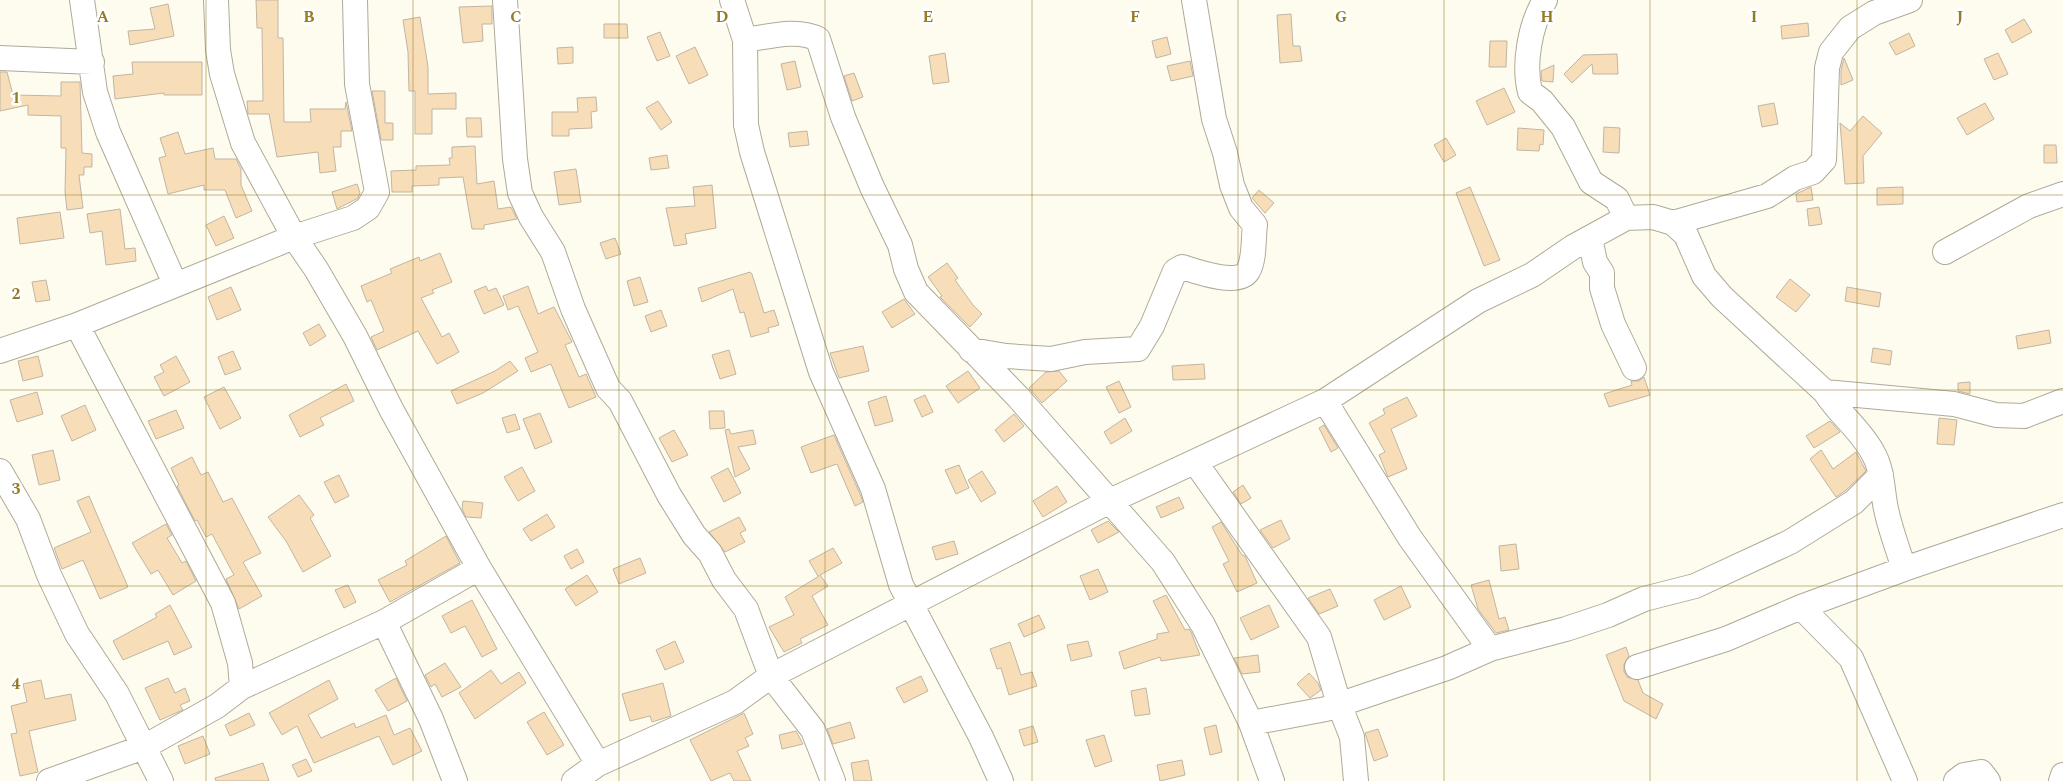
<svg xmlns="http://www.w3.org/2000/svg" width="2063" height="781" font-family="Spectral,serif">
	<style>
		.building { fill: #f8deb8; stroke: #c1b5a3 }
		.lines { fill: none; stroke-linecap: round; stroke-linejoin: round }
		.minor-casing { stroke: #afaa97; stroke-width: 26 }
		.minor { stroke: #fff; stroke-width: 24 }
		.grid { fill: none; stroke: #947c24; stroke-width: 1; stroke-opacity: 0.55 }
		.grid-label { font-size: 16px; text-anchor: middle; font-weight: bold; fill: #947c24; stroke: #fff; stroke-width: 5; stroke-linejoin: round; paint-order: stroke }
	</style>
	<rect width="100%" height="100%" fill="#fefcef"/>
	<path class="building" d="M256 0H278V38H283L284 122H311L310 109H345L346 102 352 131H341V147H333L336 171 320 173 318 152 277 157 269 114H248L247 101H263L262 28H257Z
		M168 4 174 36 130 45 128 31 155 29 150 8Z
		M492 6V24H482L483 41 463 43 459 7Z
		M1291 14 1293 46H1300L1302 61 1280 63 1277 15Z
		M420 17 428 67V94L456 93V109H432V134H415V91H409L408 52 403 20Z
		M2024 19 2032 32 2012 43 2005 30Z
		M1808 23 1809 36 1782 39 1781 26Z
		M604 24H627L628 38H604Z
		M660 32 670 56 657 61 647 37Z
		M1909 33 1915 46 1896 55 1889 43Z
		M1167 37 1171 54 1156 58 1152 41Z
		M1490 41H1507L1506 67H1489Z
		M573 47V63L558 64 557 48Z
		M695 47 708 75 689 84 676 56Z
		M945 53 949 82 933 84 929 56Z
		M1998 53 2008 74 1994 80 1984 59Z
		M1617 54 1618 74H1593L1592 64 1572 83 1564 74 1583 55Z
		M1844 58 1853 80 1841 85V70Z
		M795 61 801 87 787 90 781 64Z
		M1190 61 1193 76 1171 81 1167 66Z
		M132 62H202V95H164V93L115 99 113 76 133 74Z
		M1554 65 1553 82 1542 81 1541 71Z
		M0 72H7L13 95 61 96V82H80L82 153 92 154V167H84V175H79L83 208 67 210 65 192 66 148H61V116L28 115V105L0 111Z
		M854 73 863 97 852 101 844 76Z
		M1504 88 1515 112 1487 125 1476 101Z
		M372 91H385V123H393V140H381Z
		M596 97 597 111 591 112 592 128 569 129V136H552V112H578L577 98Z
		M658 101 672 122 661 130 646 108Z
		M1774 103 1778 124 1762 127 1758 106Z
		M1985 103 1994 119 1967 135 1957 118Z
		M1863 116 1882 133 1863 156 1864 183 1845 184 1840 123 1850 131Z
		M466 118H481L482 137H467Z
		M1604 127 1620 128 1619 153 1603 152Z
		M1518 128 1544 130 1543 145 1540 144 1539 151 1517 150Z
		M807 131 809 145 790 147 788 133Z
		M178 132 185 154 213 148 215 159H236L241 169V185L252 211 236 218 225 190H204V185L168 194 159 158 166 156 160 138Z
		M1446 138 1456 155 1444 162 1434 145Z
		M2044 145H2056L2057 163H2044Z
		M475 146 477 184 494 181 498 209 511 207 517 219 484 225V229H472L463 177 439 178V185L412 186V192H392L391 171 416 170V166L450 165 449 158H452V147Z
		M667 155 669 168 651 170 649 158Z
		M576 169 581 202 559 205 554 172Z
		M357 184 360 193 358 198 337 209 332 192Z
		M712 185 716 228 685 234 687 244 674 246 666 208 695 206 693 187Z
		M1470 187 1500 260 1484 266 1456 193Z
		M1811 187 1813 200 1797 202 1796 194Z
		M1903 187V204L1877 205V188Z
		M1259 190 1274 203 1265 213 1252 198Z
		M1819 207 1822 224 1809 226 1807 209Z
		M120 209 125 249 135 248 136 261 106 265 102 231 90 233 87 214Z
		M60 212 64 238 20 244 17 218Z
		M224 216 234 238 216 246 206 225Z
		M615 238 621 254 606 259 600 243Z
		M440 253 452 282 432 290 434 293 421 298 442 337 449 333 459 352 437 364 418 331 377 350 371 337 384 331 371 300 367 302 361 286 392 273 390 269 419 257 420 261Z
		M947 263 958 278 955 280 973 305 982 314 970 327 940 297 942 296 928 277Z
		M750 272 752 274 764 313 774 310 779 325 768 328 769 332 751 337 744 312 740 313 733 289 702 302 698 288Z
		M640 277 648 302 634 306 627 281Z
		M1790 279 1810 295 1796 312 1776 297Z
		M46 280 50 300 36 302 32 282Z
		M486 286 488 291 496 288 504 305 484 314 474 291Z
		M528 286 538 314 554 307 572 342 565 345 579 377 586 374 596 397 569 408 551 364 531 372 525 358 538 352 518 306 508 310 503 296Z
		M231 287 241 310 217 320 208 297Z
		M1847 287 1881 293 1879 307 1845 301Z
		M904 299 915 314 892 328 882 312Z
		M661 310 667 326 651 332 645 316Z
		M319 324 326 336 310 346 303 333Z
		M2049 330 2051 343 2018 349 2016 336Z
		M863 346 869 371 839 378 830 353Z
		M1873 348 1892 351 1890 365 1871 362Z
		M729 350 736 374 720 379 712 355Z
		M233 351 241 369 225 375 218 357Z
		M38 356 43 376 23 381 18 361Z
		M176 356 190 382 164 396 154 377 164 372 160 365Z
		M510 361 518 371 483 393 457 404 451 391 495 371Z
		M1204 364 1205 379 1173 380 1172 366Z
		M968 371 980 388 958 403 946 386Z
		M1059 371 1067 381 1042 403 1029 388 1046 372Z
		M1644 377 1650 395 1609 407 1604 394 1632 385 1631 381H1639Z
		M1119 381 1131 407 1119 413 1106 387Z
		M1970 382V394L1958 391V383Z
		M346 384 354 401 320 418 324 425 300 437 289 415Z
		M224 387 241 418 220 429 204 397Z
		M37 392 43 414 17 422 10 400Z
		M925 395 933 412 922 417 914 400Z
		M886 396 893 421 875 426 868 402Z
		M1407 397 1417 416 1391 429 1407 469 1388 477 1379 455 1385 452 1369 423 1385 414 1383 409Z
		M85 405 96 430 72 441 61 416Z
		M176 410 184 428 156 439 148 421Z
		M709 411H724L725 428 710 429Z
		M540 413 552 442 535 449 523 419Z
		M515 414 520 429 507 433 502 418Z
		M1014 414 1024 426 1004 442 995 430Z
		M1125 418 1132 431 1111 444 1104 432Z
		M1939 418 1957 420 1954 445 1937 444Z
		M1830 421 1840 432 1814 448 1806 436Z
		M1324 425 1338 448 1331 452 1319 428Z
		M729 429 731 434 753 430 756 444 738 447 750 469 735 477 725 430Z
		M674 430 688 455 672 462 659 438Z
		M834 435 860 494 863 502 855 506 837 464 811 473 801 447Z
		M53 450 60 480 39 485 32 455Z
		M1821 450 1833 469 1856 452 1866 471 1845 491 1836 497 1810 459Z
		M192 457 201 475 208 472 223 502 232 498 261 553 243 562 262 596 239 609 226 579 234 575 212 534 206 537 197 520 195 521 177 486 179 485 171 468Z
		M959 465 969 488 956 494 945 470Z
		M522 467 535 491 518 501 504 477Z
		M728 468 741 493 724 502 711 477Z
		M982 471 996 493 981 502 968 480Z
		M339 475 349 496 335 503 324 482Z
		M1243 485 1251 498 1241 504 1233 492Z
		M1057 486 1067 502 1043 517 1033 501Z
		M299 495 314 515 310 518 331 556 303 572 286 541 268 517Z
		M89 496 128 587 100 599 83 560 62 569 54 548 91 532 77 501Z
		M1179 497 1184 508 1161 518 1156 507Z
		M463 501 483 503 481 518 466 517 462 509Z
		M547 514 555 527 531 541 523 529Z
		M739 517 746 530 740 533 745 542 725 552 709 532Z
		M1281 520 1290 539 1273 548 1260 530Z
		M1108 521 1119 532 1098 543 1091 530Z
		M1221 522 1242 555 1245 556 1257 583 1237 592 1223 564 1229 561 1212 527Z
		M166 524 172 535 167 538 182 563 186 561 196 581 173 595 158 570 151 574 132 543Z
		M446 536 460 563 390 602 378 580 407 565 405 561Z
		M954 541 958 554 936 560 932 547Z
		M1516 544 1519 569 1501 571 1499 546Z
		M833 548 842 563 820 575 828 586 812 596 828 625 800 639 802 643 784 652 769 627 794 615 785 597 819 576H818L809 561Z
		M577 549 584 562 571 569 564 556Z
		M640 558 646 573 619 584 613 569Z
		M1098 569 1108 592 1090 600 1080 576Z
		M587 575 598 592 576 606 565 589Z
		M1489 580 1499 619 1505 617 1509 630 1496 633 1478 609 1471 585Z
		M348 585 356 602 344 608 335 590Z
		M1401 586 1411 607 1384 620 1374 600Z
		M1330 589 1338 606 1319 614 1308 598Z
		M1166 595 1185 630 1189 629 1191 632 1200 655 1161 661 1160 657 1124 669 1119 652 1157 639V634L1169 632 1153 601Z
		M472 600 497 649 482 657 465 626 451 633 442 616Z
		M170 605 192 647 174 655 168 641 123 660 113 641 157 617 155 614Z
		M1269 605 1279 627 1251 640 1240 618Z
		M1039 615 1045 628 1024 637 1018 624Z
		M675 641 684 662 665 670 656 650Z
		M1088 641 1092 656 1071 661 1067 645Z
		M1010 642 1021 675 1032 672 1037 686 1009 695 1001 668 997 669 990 649Z
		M1626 647 1629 656 1624 664V671L1627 677 1638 680 1643 693 1663 704 1656 719 1624 701 1606 655Z
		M1258 655 1260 672 1242 674 1234 658Z
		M445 663 461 687 442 697 435 684 431 687 425 675Z
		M491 670 501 684 519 672 526 683 475 719 459 693Z
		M1309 673 1318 683 1321 690 1310 698 1297 684Z
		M921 676 928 691 904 703 896 688Z
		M168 678 175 693 185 688 190 701 180 705 183 710 160 720 145 688Z
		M396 678 407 701 388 711 375 690Z
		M41 680 45 699 71 694 76 720 29 731 38 772 20 776 11 734 17 733 11 706 27 702 23 684Z
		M329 680 338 699 308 715 321 738 354 723 356 728 386 715 394 735 410 728 422 751 393 765 379 736 314 763 297 726 282 735 269 713Z
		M663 683 671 716 652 722 650 716 630 721 622 694Z
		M1146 688 1150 714 1135 716 1131 691Z
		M544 712 564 745 547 755 527 722Z
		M249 713 255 725 230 736 225 725Z
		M744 713 753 734 745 738 749 746 737 751 751 781H734L730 773 711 781 690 740Z
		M850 722 855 738 833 744 827 729Z
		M1216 725 1222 752 1210 755 1204 728Z
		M1033 726 1038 742 1024 746 1019 730Z
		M1378 729 1388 756 1374 761 1365 733Z
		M796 731 803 744 782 749 779 735Z
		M1104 735 1112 761 1095 767 1086 740Z
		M203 736 210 754 185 764 178 746Z
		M306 759 312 771 298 777 292 765Z
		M868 760 872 781H854L851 763Z
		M1182 760 1185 775 1160 781 1157 765Z
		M263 763 269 781H216L215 778Z"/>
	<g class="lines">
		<defs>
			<path id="minor" d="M82 0 95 92 108 132 175 284
				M216 0 218 50 222 74 243 143 294 237 316 269 355 336 391 409 479 568 598 764
				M505 0 515 159 520 193 531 217 553 252 573 309 608 388 620 401 669 495 694 535 710 553 724 580 746 609 771 676 813 730 833 781
				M732 0 745 40C768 37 797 28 818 39L843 117 872 187 900 245 906 269 916 292 1018 397 1163 562 1203 625 1251 723 1272 781
				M1545 0C1530 25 1523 64 1530 92L1542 101 1563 127 1591 182 1617 199 1626 218
				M745 40 746 125 752 152 821 372 873 489 901 585 981 737 1001 781
				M0 58 92 62
				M1673 223 1767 196 1795 178 1813 172 1824 160 1827 68 1831 52 1850 28 1874 13 1910 0
				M1590 238 1595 262 1602 273V288L1613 324 1634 368
				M1945 252 2029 206 2063 194
				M77 325 223 603 240 663 242 687
				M971 350 1006 356 1051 359 1085 352 1138 349 1152 326 1175 271 1182 267C1195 271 1238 287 1248 271 1255 259 1253 239 1255 225L1241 208 1232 185 1225 153 1214 119 1194 0
				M0 351 77 325 294 237 353 218 368 208 377 192 357 84 355 0
				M1825 392 1954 404 1996 415 2024 416 2063 401
				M1195 462 1319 637 1339 704 1352 737 1356 781
				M0 471 28 519 49 575 77 634 117 694 161 781
				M1801 607 1851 658 1905 781
				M384 622 431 719 455 781
				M1490 649 1566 629 1608 615 1644 599 1695 586 1790 542 1854 502 1881 475
				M1637 667 1726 639 1801 607 1904 569 2063 515
				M1251 723 1326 709 1447 668 1490 649 1410 538 1325 401
				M49 781 144 747 217 706 242 687 384 622 479 568
				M574 781 598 764 735 702 771 676 1110 501 1325 401 1478 301 1532 275 1573 247 1626 218 1653 217 1673 223 1686 235 1704 276 1722 297 1825 392C1839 414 1861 430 1873 453 1883 470 1882 491 1886 509 1890 529 1898 549 1904 569
				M1956 781 1964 775 1981 772 1988 781
				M2061 781 2063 775"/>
		</defs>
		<use href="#minor" class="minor-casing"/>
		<use href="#minor" class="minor"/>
	</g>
	<path class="grid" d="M206 0V781M413 0V781M619 0V781M825 0V781M1032 0V781M1238 0V781M1444 0V781M1650 0V781M1857 0V781M0 195H2063M0 390H2063M0 586H2063"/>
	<g class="grid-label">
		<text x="103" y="22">A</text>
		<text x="309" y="22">B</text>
		<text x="516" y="22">C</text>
		<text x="722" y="22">D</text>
		<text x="928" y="22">E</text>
		<text x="1135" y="22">F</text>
		<text x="1341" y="22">G</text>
		<text x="1547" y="22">H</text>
		<text x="1754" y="22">I</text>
		<text x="1960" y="22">J</text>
		<text x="16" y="103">1</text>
		<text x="16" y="299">2</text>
		<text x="16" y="494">3</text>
		<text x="16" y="689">4</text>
	</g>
</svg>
